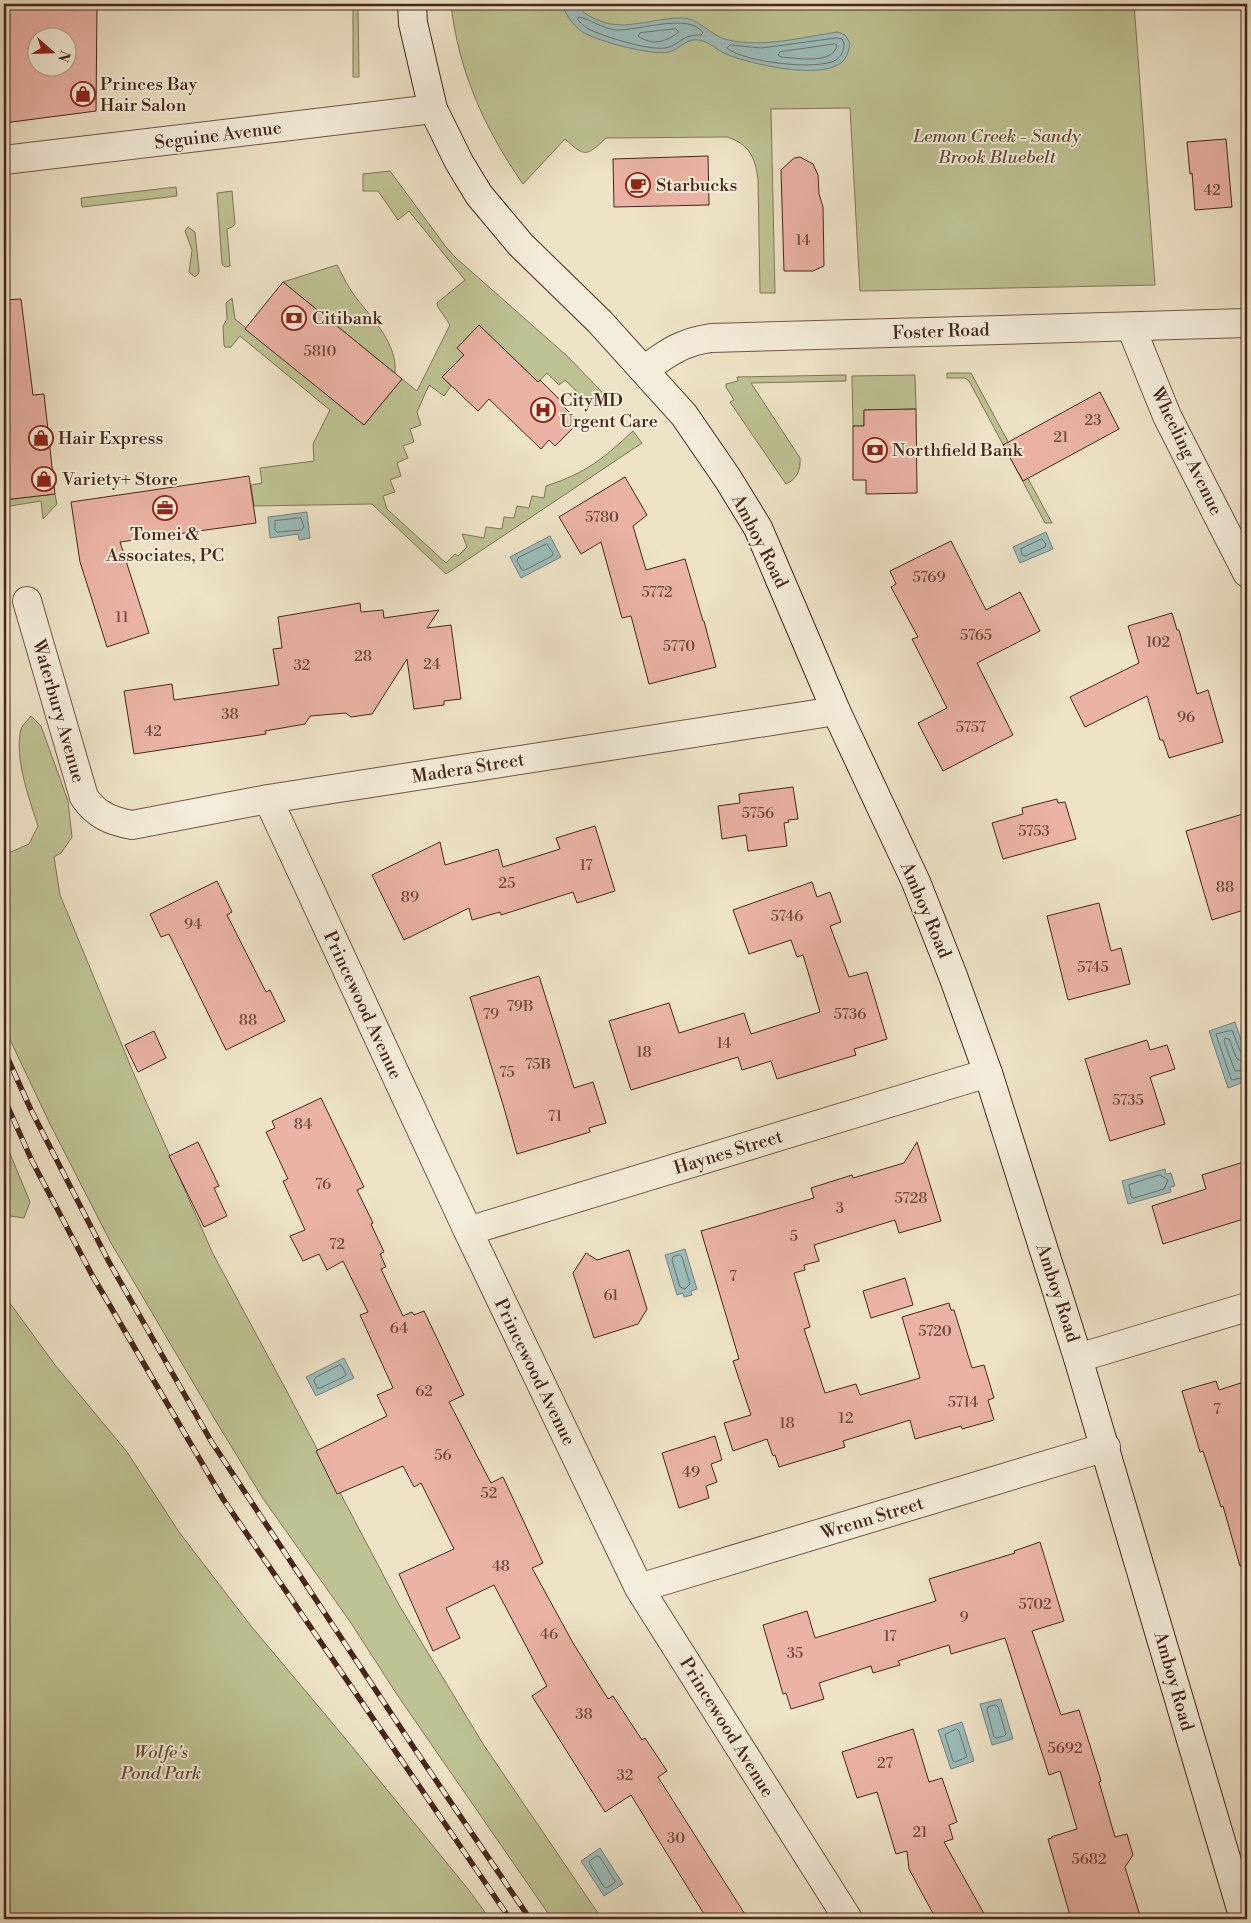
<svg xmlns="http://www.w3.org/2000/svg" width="1251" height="1923" font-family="'Libre Bodoni',serif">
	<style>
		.green { fill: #bdc292; stroke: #827456 }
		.water { fill: #9bbdbc; stroke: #79817b }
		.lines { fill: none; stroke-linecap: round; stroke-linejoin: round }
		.shore { stroke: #71726a; stroke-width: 1 }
		.building { fill: #eab3a5; stroke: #472619; fill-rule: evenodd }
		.minor-casing { stroke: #715544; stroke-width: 30 }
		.tertiary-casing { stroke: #715544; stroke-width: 30 }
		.secondary-casing { stroke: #472619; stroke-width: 30 }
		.minor { stroke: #f4eddb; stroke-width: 28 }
		.tertiary { stroke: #f4eddb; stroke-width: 28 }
		.secondary { stroke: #f4eddb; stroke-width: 28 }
		.rail-casing { stroke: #472619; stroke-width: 5.5 }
		.rail { stroke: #f4eddb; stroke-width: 4; stroke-dasharray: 11; stroke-linecap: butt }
		.labels { text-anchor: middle; stroke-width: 4; stroke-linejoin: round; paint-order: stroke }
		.number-label { font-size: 15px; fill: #70493c }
		.poi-label { font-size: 18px; fill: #472619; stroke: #f4eddb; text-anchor: start }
		.street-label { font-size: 18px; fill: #472619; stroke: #f4eddb }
		.park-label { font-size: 18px; font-style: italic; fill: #644d37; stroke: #f4eddb }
	</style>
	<rect width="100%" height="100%" fill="#eee3c7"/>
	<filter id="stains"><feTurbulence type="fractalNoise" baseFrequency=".004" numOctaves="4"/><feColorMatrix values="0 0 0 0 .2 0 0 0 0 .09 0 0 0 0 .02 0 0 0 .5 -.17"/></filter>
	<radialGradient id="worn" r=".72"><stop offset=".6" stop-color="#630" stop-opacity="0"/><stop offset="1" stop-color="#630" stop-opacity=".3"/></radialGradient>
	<path class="green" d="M353 4H358L359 77H353Z
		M451 4H1134L1155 285 860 291 850 108 771 109 775 293H760L758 179C755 157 749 144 727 137L606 138C586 157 585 157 565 139L523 184C485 130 458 70 451 4Z
		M390 171 446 247 456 258 566 355 606 396 594 408 565 380 559 385 547 373 538 382 479 325 457 348 464 355 442 377 451 386 444 396 429 385 417 412 421 425 410 429 414 442 403 446 408 458 397 463 401 476 390 480 395 492 383 496 387 509 446 563 455 554 458 556 467 547 462 534 484 538 486 527 502 529 504 517 514 518 517 506 529 508 532 496 544 498 546 486C586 473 603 459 633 431L642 443 446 574 372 504 254 506 251 485 262 483 260 468 314 461 313 444 330 410 240 336 231 347H225L224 345 223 326 227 319 226 303 232 298 235 319 364 425 402 379 417 391 450 325 438 307 437 303 465 280 409 211 398 220 378 191H363V174Z
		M176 187 177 196 82 207 81 198Z
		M232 191 235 224 232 227 227 229 230 266 225 267 222 264 217 193Z
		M188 227 195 232 199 270V273L195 277 189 272 192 250 185 231Z
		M337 265C343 276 349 289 357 299 372 318 398 345 395 373L283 282Z
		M947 373H971L1052 523H1045L969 381 965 378H947Z
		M846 375V381L751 383 800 458C801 470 797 479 786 484L730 402 734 400 726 387V384L738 381 737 377Z
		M915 375 916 409 864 410V426H853L852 376Z
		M55 494 57 504 43 519 41 501 4 507V500Z
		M31 716 41 726 68 801 72 837 61 853 54 857 60 895 133 1072 213 1254 284 1386 399 1605 483 1744 602 1919H552L398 1696 351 1623 262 1497 214 1418 111 1243 50 1124 4 1027V855L29 844 38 826C29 798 14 758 21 729 23 724 28 720 31 716Z
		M4 1139 30 1202 24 1218 10 1216 4 1208Z
		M4 1295 55 1365 127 1452 179 1532 251 1626 344 1737 468 1889 490 1919H4Z"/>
	<path class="water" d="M562 4H581L583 12C588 15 594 19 600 21 625 31 654 18 680 18 699 17 710 36 728 40 764 48 802 37 838 32L845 35 850 43C849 50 847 58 841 63 819 80 750 64 726 54 717 50 710 42 699 40 686 38 680 49 669 52 653 56 595 41 581 31 572 24 566 15 562 4Z
		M307 512 310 538 299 540 298 534 270 538 268 517Z
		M1046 532 1053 549 1020 563 1013 547Z
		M550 536 561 557 521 578 510 557Z
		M1235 1022 1247 1058V1081L1228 1088 1209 1031Z
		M1165 1169 1166 1174 1171 1173 1175 1186 1170 1187 1171 1192 1128 1204 1122 1181Z
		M685 1249 697 1289 691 1291 692 1295 684 1297 683 1293 677 1295 665 1255Z
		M344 1358 354 1378 316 1396 306 1377Z
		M1001 1699 1013 1739 992 1745 980 1704Z
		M962 1722 974 1761 951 1769 938 1730Z
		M600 1848 623 1884 604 1896 581 1861Z"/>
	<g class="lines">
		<path class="shore" d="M579 17C590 19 601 28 616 30 638 31 690 12 703 33L701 35C682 35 684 41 669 47 655 53 601 36 587 28 583 26 581 23 578 20Z
			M676 29 678 31V33C665 42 652 46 638 36L640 33Z
			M837 38 842 39 844 43C844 50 842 56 836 60 818 71 743 62 727 48L730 45 761 48Z
			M835 44 837 45C834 65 796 58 781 57L778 55 780 52Z
			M301 518 304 527 302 530 277 532 275 530V521Z
			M1042 539 1046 544 1045 547 1025 556 1022 555 1021 549Z
			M547 544 553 553 552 556 525 570H522L517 561 518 558Z
			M1247 1056 1241 1053 1232 1030 1216 1034 1231 1079 1233 1080 1247 1076
			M1247 1063 1237 1059 1229 1039 1225 1038 1224 1041 1235 1071 1247 1070
			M1160 1175 1168 1180 1164 1189 1134 1198 1131 1197 1129 1185Z
			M680 1255 682 1257 690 1284 685 1289 680 1287 672 1260 673 1257Z
			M340 1365 342 1366 346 1374 345 1376 320 1388H317L314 1381 315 1378Z
			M996 1705 998 1707 1006 1734 1004 1736 997 1738 994 1737 987 1710 988 1707Z
			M957 1729 959 1731 967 1757 955 1762 953 1761 945 1735Z
			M597 1856 600 1857 615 1881 614 1883 607 1888 604 1887 589 1863 590 1861Z"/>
	</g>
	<path class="building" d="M4 4H97L96 111 4 123ZM38 38H68V68H38Z
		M1226 139 1232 207 1195 210 1192 173 1190 174 1187 142Z
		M708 156 709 205 614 207 613 159Z
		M800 157 813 164 818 175 819 194 823 207 824 266 813 271H784L781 170 794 158Z
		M283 282 402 379 364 425 245 329Z
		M21 299 33 395 44 394 55 494 4 500V300Z
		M479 325 538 382 540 380 564 404 562 405 579 422 555 446 549 440 541 449 489 399 478 411 442 377 464 355 457 348Z
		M1100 392 1119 429 1023 481 1003 445Z
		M916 409 917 493 866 494V480H853V426H864V410Z
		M249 476 256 523 120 542 149 633 107 647 80 562 71 502Z
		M625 477 647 515 633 526 646 570 685 559 703 621H704L716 667 649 684 631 616 622 618 601 542 581 554 559 517Z
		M951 541 986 610 1020 592 1040 631 977 663 1013 735 943 771 918 723 947 708 912 639 918 637 891 587 896 584 890 571Z
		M360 603 361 612 383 610 384 618 439 610 427 628 451 625 461 699 444 701V705L414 709 407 659 372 714 351 717 346 713 310 716 305 724 265 731 266 734 134 754 124 691 172 684 174 700 279 685 273 649 282 648 278 617Z
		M1172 613 1177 630H1179L1197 694 1208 690 1223 742 1169 758 1163 740H1160L1147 696 1085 727 1070 697 1139 663 1128 626Z
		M793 787 798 819 788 820 789 822 784 823 787 846 748 851 746 835 722 839 718 806 740 803 739 794Z
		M1057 799 1058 803 1065 802 1076 839 1003 859 992 823 1023 814 1022 808Z
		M1243 814 1247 828V909L1212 920 1186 831Z
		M595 826 615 891 577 903 573 892 501 915 500 912 472 920 469 908 404 940 372 875 440 842 445 865 498 849 503 867 560 849 556 838Z
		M217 881 232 912 227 915 266 992 270 990 285 1021 226 1050 169 934 161 937 150 914Z
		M812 882 817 897 830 892 841 922 830 926 849 977 867 972 887 1039 854 1049 856 1055 777 1079 771 1061 742 1070 738 1057 631 1090 609 1021 669 1003 679 1033 744 1013 751 1034 820 1012 803 955 797 957 791 940 749 954 733 910Z
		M1099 903 1111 951 1121 948 1130 984 1068 1000 1047 916Z
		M539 976 574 1088 593 1082 606 1123 589 1128 590 1132 517 1154 504 1108 470 997Z
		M154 1031 166 1058 138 1072 125 1045Z
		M1147 1040 1150 1050 1167 1045 1175 1069 1150 1077 1165 1124 1110 1141 1085 1059Z
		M321 1098 364 1187 357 1190 373 1223 371 1224 384 1252 380 1254 386 1267 381 1269 403 1316 412 1312 414 1315 424 1311 464 1395 449 1402 491 1483 503 1477 543 1563 532 1568 573 1643 608 1699 613 1696 642 1740 645 1738 667 1771 658 1777 748 1919H707L631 1795 605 1812 532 1696 547 1686 494 1585 446 1608 460 1638 433 1651 399 1574 454 1549 421 1483 414 1487 403 1466 337 1494 316 1451 387 1416 377 1395 393 1388 360 1315 368 1312 343 1261 327 1270 319 1254 303 1261 290 1236 305 1230 283 1181 288 1179 266 1132 275 1128 272 1121Z
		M198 1142 219 1186 214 1188 227 1216 204 1227 169 1156Z
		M917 1142 941 1221 899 1233 895 1220 814 1245 819 1261 804 1265 805 1270 794 1273 810 1327 804 1329 825 1393 856 1384 860 1395 920 1378 902 1317 949 1303 951 1310H954L972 1368 984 1365 994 1398 988 1400 994 1420 962 1429 961 1426 915 1439 910 1420 843 1441 845 1447 779 1467 775 1455 773 1456 767 1439 733 1451 724 1423 751 1415 733 1361 739 1359 701 1231 814 1198 811 1188 852 1175 853 1178 904 1163Z
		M1247 1161V1218L1163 1244 1152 1206 1206 1189 1202 1175Z
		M629 1250 647 1309 638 1324 594 1338 573 1273 586 1253 597 1260Z
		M905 1278 913 1305 871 1318 863 1291Z
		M1216 1381 1219 1390 1247 1381V1565L1240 1566 1223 1506 1221 1507 1203 1451 1200 1452 1182 1391Z
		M715 1436 722 1460 711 1464 717 1482 706 1486 709 1498 679 1508 662 1453Z
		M1040 1542 1064 1621 1032 1631 1061 1715 1079 1710 1101 1781 1099 1782 1115 1837 1127 1834 1133 1855 1125 1867 1141 1919H1071L1048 1839 1052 1838 1051 1837 1077 1829 1060 1771 1049 1775 1005 1638 951 1654 949 1645 898 1661 900 1665 873 1673 871 1666 819 1683 824 1699 791 1709 786 1693 783 1694 763 1625 807 1611 815 1638 936 1601 929 1579 1015 1553 1014 1551Z
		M913 1729 929 1782 942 1778 957 1822 949 1825 953 1839 944 1842 987 1919H936L909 1869 907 1851 896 1854 877 1792 857 1798 842 1752Z"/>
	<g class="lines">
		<defs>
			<path id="minor" d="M1131 327 1167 416 1247 573
				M27 601 84 797C96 815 111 821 132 825L268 799 836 711
				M268 799 468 1231 639 1588 848 1919
				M468 1231 988 1073
				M1078 1358 1247 1307
				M639 1588 1106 1447"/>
			<path id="tertiary" d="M4 160 433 109
				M644 370C667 353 682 342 711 338L1247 323"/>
			<path id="secondary" d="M412 4 413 23 433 109 459 162 479 195 521 245 600 322 684 415 728 479 758 528 836 711 916 882 953 976 988 1073 1078 1358 1244 1919"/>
		</defs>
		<use href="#minor" class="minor-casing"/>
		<use href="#tertiary" class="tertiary-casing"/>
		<use href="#secondary" class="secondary-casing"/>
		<use href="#minor" class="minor"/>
		<use href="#tertiary" class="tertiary"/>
		<use href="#secondary" class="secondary"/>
		<defs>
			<path id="rail" d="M4 1050 31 1110 109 1262 211 1441 414 1748 530 1919
				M4 1098 32 1161 92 1275 223 1499 510 1919"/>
		</defs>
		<use href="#rail" class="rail-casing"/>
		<use href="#rail" class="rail"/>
	</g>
	<defs>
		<symbol id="shop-ring" viewBox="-11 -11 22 22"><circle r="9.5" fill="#f4eddb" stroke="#8f2418" stroke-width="1.5"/><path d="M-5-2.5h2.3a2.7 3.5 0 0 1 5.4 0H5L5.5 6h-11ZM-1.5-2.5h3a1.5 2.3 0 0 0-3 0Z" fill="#8f2418"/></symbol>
		<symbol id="cafe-ring" viewBox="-11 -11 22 22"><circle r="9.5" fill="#f4eddb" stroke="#8f2418" stroke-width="1.5"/><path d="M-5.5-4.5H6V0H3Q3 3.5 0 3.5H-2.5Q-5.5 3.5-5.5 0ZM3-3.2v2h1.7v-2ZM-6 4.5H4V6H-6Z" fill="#8f2418"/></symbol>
		<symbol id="bank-ring" viewBox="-11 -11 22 22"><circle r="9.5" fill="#f4eddb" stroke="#8f2418" stroke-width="1.5"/><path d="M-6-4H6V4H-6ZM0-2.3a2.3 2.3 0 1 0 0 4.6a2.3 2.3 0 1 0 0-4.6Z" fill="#8f2418"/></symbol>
		<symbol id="hospital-ring" viewBox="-11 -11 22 22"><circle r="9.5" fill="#f4eddb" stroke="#8f2418" stroke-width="1.5"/><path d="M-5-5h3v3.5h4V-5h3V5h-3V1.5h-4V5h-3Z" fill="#8f2418"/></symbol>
		<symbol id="office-ring" viewBox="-11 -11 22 22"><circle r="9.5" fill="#f4eddb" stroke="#8f2418" stroke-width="1.5"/><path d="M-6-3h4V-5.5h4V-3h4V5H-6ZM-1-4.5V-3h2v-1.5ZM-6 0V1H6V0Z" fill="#8f2418"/></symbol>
	</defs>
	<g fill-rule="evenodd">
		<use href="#shop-ring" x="69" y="80" width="28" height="28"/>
		<use href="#cafe-ring" x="624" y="171" width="28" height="28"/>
		<use href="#bank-ring" x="280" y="304" width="28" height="28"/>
		<use href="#hospital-ring" x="529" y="396" width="28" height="28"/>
		<use href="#shop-ring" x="27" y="424" width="28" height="28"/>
		<use href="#bank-ring" x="861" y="436" width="28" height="28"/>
		<use href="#shop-ring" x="30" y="465" width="28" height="28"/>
		<use href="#office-ring" x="151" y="494" width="28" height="28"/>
	</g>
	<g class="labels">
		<g class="number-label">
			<text x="1212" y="195">42</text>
			<text x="803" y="245">14</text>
			<text x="320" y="356">5810</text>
			<text x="1093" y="425">23</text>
			<text x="1061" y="442">21</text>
			<text x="602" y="522">5780</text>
			<text x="929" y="582">5769</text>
			<text x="657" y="597">5772</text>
			<text x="122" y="622">11</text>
			<text x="976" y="640">5765</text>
			<text x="1158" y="647">102</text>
			<text x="679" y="651">5770</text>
			<text x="363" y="661">28</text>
			<text x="432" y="669">24</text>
			<text x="302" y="670">32</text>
			<text x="230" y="719">38</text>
			<text x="1186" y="722">96</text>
			<text x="971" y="732">5757</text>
			<text x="153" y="736">42</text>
			<text x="758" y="818">5756</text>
			<text x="1034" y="836">5753</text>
			<text x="586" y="870">17</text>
			<text x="507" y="888">25</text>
			<text x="1225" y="892">88</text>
			<text x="410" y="902">89</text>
			<text x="787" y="921">5746</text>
			<text x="193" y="929">94</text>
			<text x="1093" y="972">5745</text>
			<text x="520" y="1011">79B</text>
			<text x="491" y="1019">79</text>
			<text x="850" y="1019">5736</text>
			<text x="248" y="1025">88</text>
			<text x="724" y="1048">14</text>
			<text x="644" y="1057">18</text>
			<text x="538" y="1069">75B</text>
			<text x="507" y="1077">75</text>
			<text x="1128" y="1105">5735</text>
			<text x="555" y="1121">71</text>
			<text x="303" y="1129">84</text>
			<text x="323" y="1189">76</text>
			<text x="911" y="1203">5728</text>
			<text x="840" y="1213">3</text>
			<text x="794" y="1241">5</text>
			<text x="337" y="1249">72</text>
			<text x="733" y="1281">7</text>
			<text x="611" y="1300">61</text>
			<text x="399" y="1333">64</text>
			<text x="935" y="1336">5720</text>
			<text x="424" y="1396">62</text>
			<text x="963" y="1407">5714</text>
			<text x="1217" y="1414">7</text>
			<text x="846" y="1423">12</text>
			<text x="787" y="1428">18</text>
			<text x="443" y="1460">56</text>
			<text x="691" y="1477">49</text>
			<text x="489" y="1498">52</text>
			<text x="501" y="1571">48</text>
			<text x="1035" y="1609">5702</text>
			<text x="964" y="1622">9</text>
			<text x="549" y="1639">46</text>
			<text x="890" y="1641">17</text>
			<text x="795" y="1658">35</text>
			<text x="584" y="1719">38</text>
			<text x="1065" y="1753">5692</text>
			<text x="885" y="1768">27</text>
			<text x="625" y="1780">32</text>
			<text x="920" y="1837">21</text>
			<text x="676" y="1843">30</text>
			<text x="1089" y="1864">5682</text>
		</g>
		<g class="poi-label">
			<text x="100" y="90">Princes Bay<tspan x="100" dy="21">Hair Salon</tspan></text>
			<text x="656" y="191">Starbucks</text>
			<text x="312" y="324">Citibank</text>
			<text x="560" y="406">CityMD<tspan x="560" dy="21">Urgent Care</tspan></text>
			<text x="58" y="444">Hair Express</text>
			<text x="892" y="456">Northfield Bank</text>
			<text x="62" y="485">Variety+ Store</text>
			<text x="165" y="540" text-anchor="middle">Tomei &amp;<tspan x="165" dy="21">Associates, PC</tspan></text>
		</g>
		<g class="street-label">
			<text transform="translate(218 135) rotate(-7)" y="6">Seguine Avenue</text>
			<text transform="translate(941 331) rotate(-2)" y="6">Foster Road</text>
			<text transform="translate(1187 451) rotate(64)" y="6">Wheeling Avenue</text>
			<text transform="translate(760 541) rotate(63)" y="6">Amboy Road</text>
			<text transform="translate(59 711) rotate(74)" y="6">Waterbury Avenue</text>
			<text transform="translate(468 768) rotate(-9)" y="6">Madera Street</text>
			<text transform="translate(926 910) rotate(67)" y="6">Amboy Road</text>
			<text transform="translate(363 1005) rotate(65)" y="6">Princewood Avenue</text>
			<text transform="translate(728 1152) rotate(-17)" y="6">Haynes Street</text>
			<text transform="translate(1058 1293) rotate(72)" y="6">Amboy Road</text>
			<text transform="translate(535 1372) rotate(64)" y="6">Princewood Avenue</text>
			<text transform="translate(872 1518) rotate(-17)" y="6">Wrenn Street</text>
			<text transform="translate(1174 1681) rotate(74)" y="6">Amboy Road</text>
			<text transform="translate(727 1727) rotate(58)" y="6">Princewood Avenue</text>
		</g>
		<g class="park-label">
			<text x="997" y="142">Lemon Creek - Sandy<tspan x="997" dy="21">Brook Bluebelt</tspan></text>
			<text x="161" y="1758">Wolfe's<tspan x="161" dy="21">Pond Park</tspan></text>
		</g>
	</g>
	<rect width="1251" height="1923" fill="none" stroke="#eee3c7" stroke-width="20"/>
	<rect x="5" y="5" width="1241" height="1913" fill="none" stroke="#472619" stroke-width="2.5"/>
	<rect x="10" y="10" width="1231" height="1903" fill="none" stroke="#472619"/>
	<g transform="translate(52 52) rotate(110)"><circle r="24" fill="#f4eddb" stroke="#af9d8d"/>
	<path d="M0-4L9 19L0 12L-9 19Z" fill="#8f2418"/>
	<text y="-8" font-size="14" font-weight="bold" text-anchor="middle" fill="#472619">N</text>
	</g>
	<rect width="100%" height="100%" filter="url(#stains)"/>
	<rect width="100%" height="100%" fill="url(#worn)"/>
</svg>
